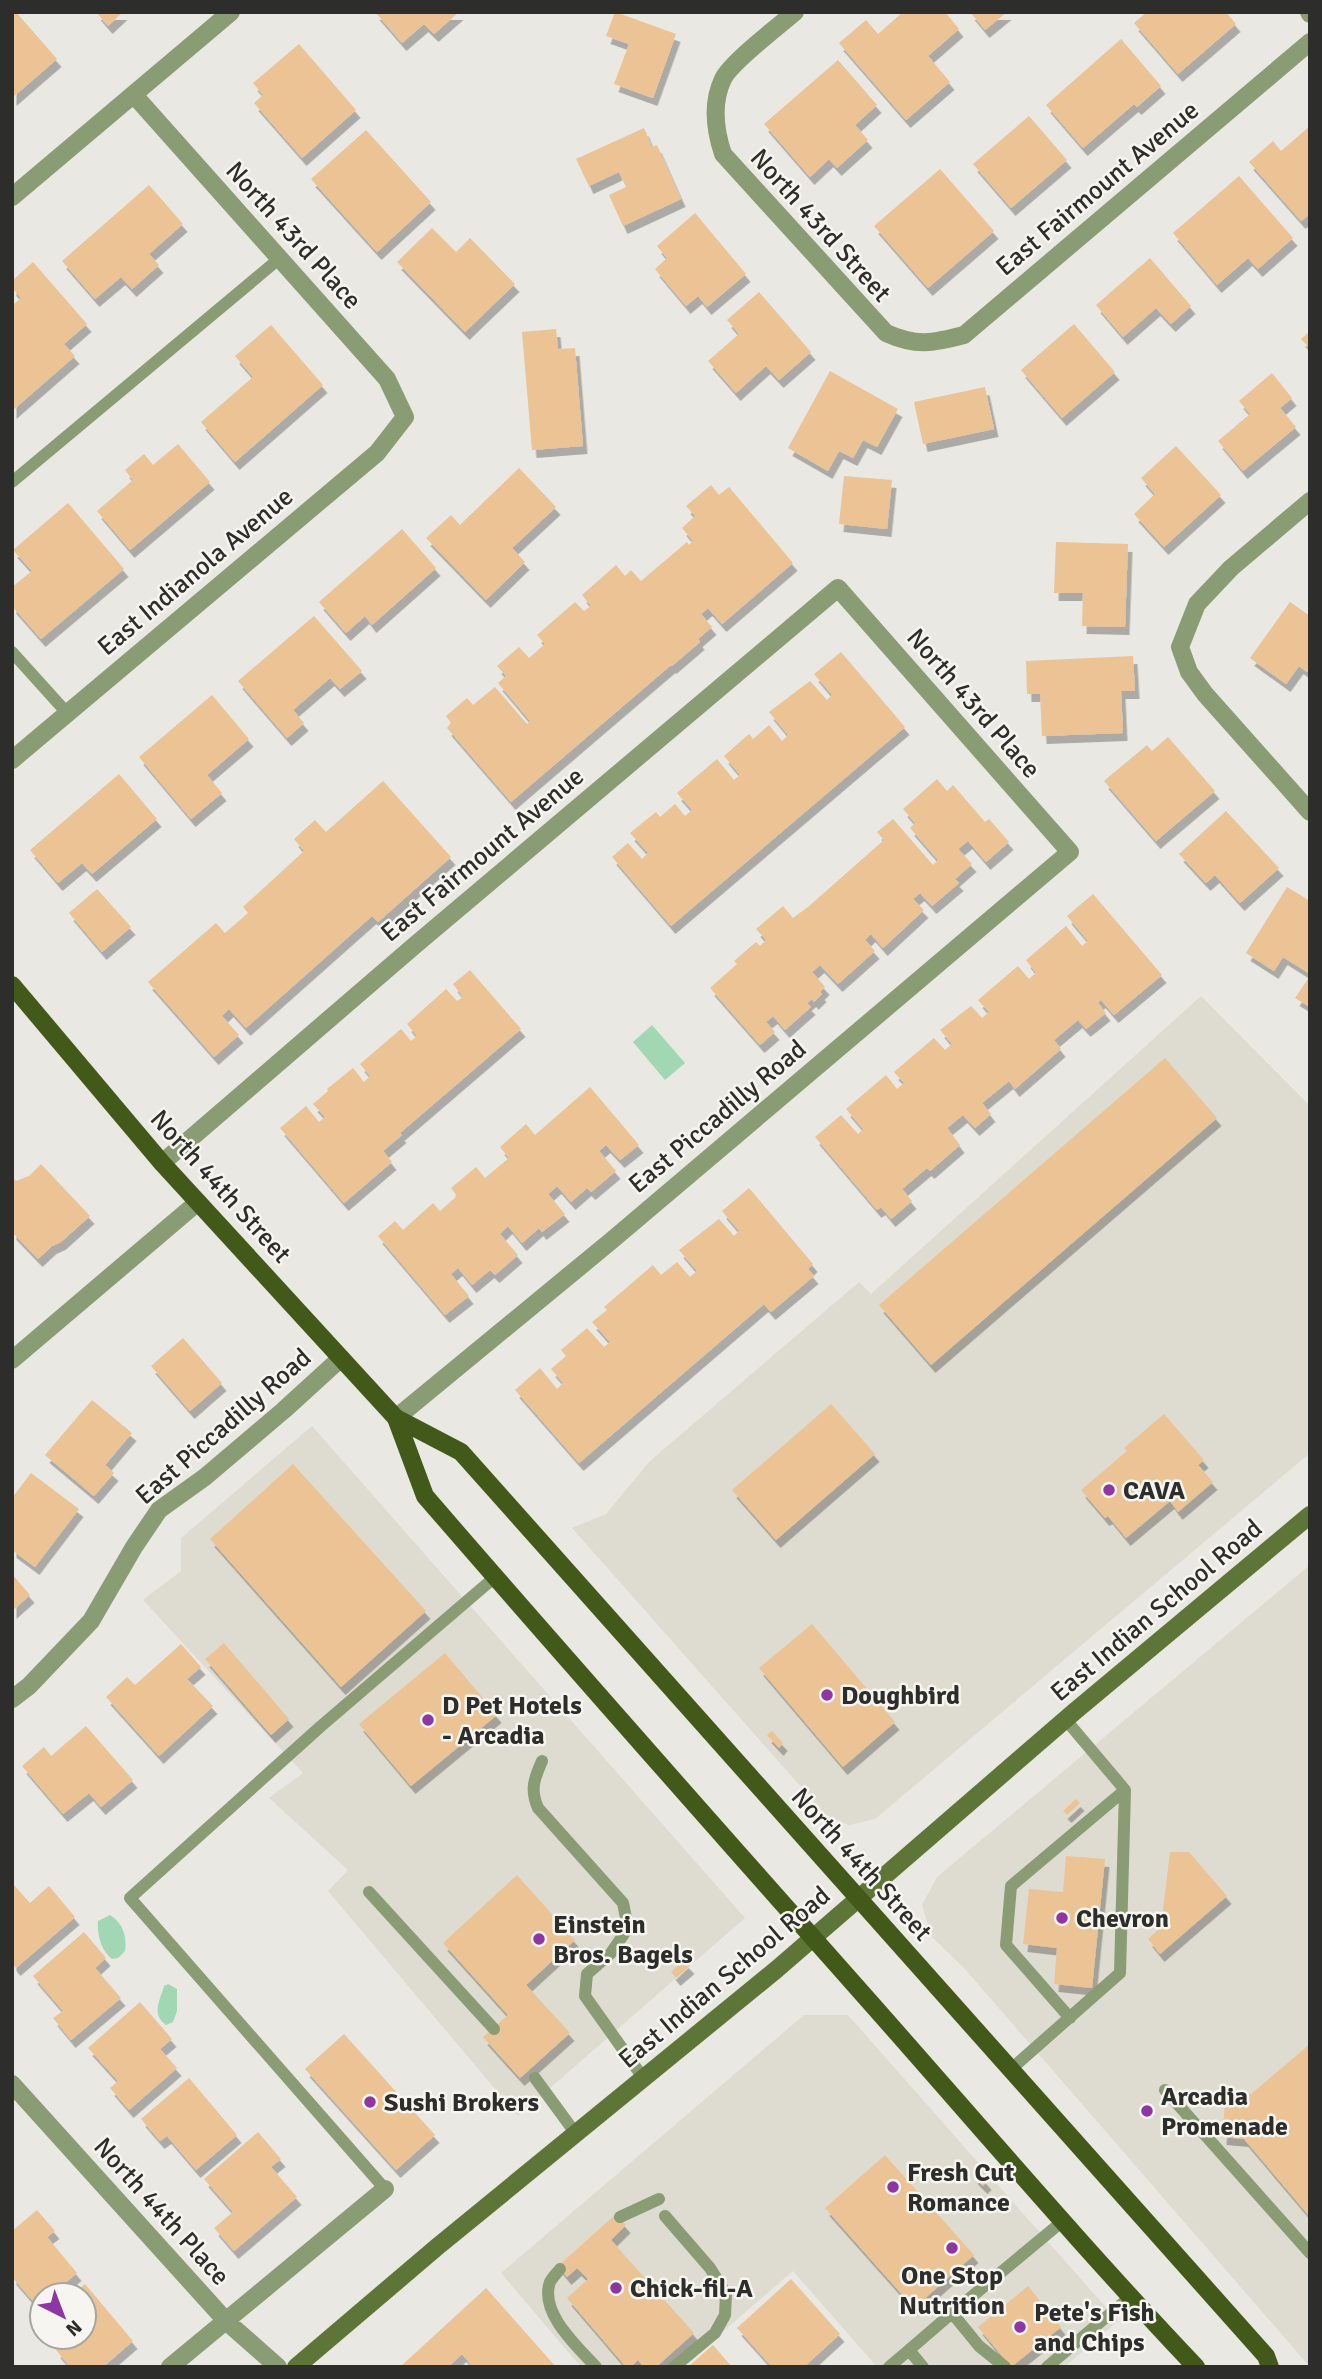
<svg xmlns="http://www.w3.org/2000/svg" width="1322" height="2379" font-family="Signika,sans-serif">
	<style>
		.built { fill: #dedcd0 }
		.water { fill: #a1d8b3 }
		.building { fill: #ebc394; filter: url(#shadow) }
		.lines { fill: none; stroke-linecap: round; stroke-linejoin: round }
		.service { stroke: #899c73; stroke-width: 12 }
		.minor { stroke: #899c73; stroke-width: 18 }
		.secondary { stroke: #5d7638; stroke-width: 18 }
		.primary { stroke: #42591a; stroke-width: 18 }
		.poi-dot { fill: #8e36a2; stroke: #f6f5ef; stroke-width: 2.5 }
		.labels { text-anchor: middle; stroke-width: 5; stroke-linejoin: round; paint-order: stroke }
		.street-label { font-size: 26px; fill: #2d2d2b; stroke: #f6f5ef }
		.poi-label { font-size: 26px; font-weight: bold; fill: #2d2d2b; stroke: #f6f5ef; text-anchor: start }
	</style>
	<defs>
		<filter id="shadow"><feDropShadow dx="4.5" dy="8" stdDeviation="0" flood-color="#0004"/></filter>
	</defs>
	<rect width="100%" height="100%" fill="#e9e8e2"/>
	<path class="built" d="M1201 996 1310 1106V1453L875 1819 849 1825 826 1815 572 1528 606 1514 650 1461 859 1282 871 1294Z
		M312 1426 745 1918 518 2116 328 1891 348 1870 269 1798 303 1773 143 1600 181 1571V1538Z
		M1310 1565V2367L964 1968 932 1937 922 1905 937 1877Z
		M804 2015H848L1118 2321 1065 2367H877L793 2271 682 2367H581L501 2273Z"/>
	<path class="water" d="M652 1025 685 1063 665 1080 633 1042Z
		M110 1915C123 1923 127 1936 125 1951L118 1958 112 1959C101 1950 97 1935 98 1921Z
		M168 1984 177 1989V2011L173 2022 166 2025C151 2014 160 2001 164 1986Z"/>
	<path class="building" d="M12 12H16L57 59 12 98Z
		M96 12H123L108 26Z
		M375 12H459L434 34 424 24 402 43Z
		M615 12 676 34 653 98 614 84 629 44 606 36Z
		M903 12H945L959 29 928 56 950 82 906 120 839 43 866 20 878 34Z
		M970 12H1007L985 30Z
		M1147 12H1226L1236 24 1178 74 1134 23Z
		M1121 39 1161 86 1137 107 1134 104 1083 148 1046 105Z
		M299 44 356 110 302 158 254 103 263 95 253 83Z
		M838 60 877 105 855 125 868 140 837 168 829 159 810 177 764 124Z
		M1029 116 1067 160 1011 208 973 164Z
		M1310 126V214L1301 221 1249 162 1273 141 1281 151Z
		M644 128 652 147 657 145 681 199 623 226 609 195 626 187 619 172 589 186 576 159Z
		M366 130 431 202 377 252 311 179Z
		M940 169 994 231 928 288 874 226Z
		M1239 176 1293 238 1258 269 1248 258 1217 285 1173 233Z
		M149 185 183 224 149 254 159 265 132 289 121 277 95 299 62 261Z
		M695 213 746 274 707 307 698 296 686 306 655 269 667 258 657 246Z
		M432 228 456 252 470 238 515 284 465 332 397 262Z
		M1150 258 1191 306 1171 324 1156 308 1123 337 1096 305Z
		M33 262 87 324 64 344 75 356 12 411V306L21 298 12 288V281Z
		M759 292 811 352 779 380 766 366 736 393 708 361 739 334 727 320Z
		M1074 324 1115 372 1062 418 1021 370Z
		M271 325 323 385 235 462 201 422 253 377 235 356Z
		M556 329 558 349 575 348 583 446 532 450 522 332Z
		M1310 331V349L1301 339Z
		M830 371 898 409 877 447 863 440 853 458 839 451 828 471 788 448Z
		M1272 373 1292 398 1280 408 1296 427 1243 471 1218 441 1250 414 1239 401Z
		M985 387 994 429 923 444 914 402Z
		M178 444 210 482 130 550 97 511 133 480 125 470 144 454 153 465Z
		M1176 446 1221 495 1164 547 1134 514 1155 494 1141 478Z
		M519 468 556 507 512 548 525 562 486 600 426 538 451 515 460 525Z
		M844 476 892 480 887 529 839 524Z
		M711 485 719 495 729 487 793 563 722 624 708 608 701 614 712 627 698 639 700 642 672 666 671 665 511 802 447 728 451 723 446 716 467 698 473 705 495 687 527 724 530 721 498 683 506 676 497 666 519 647 529 658 545 644 537 635 575 602 584 611 591 606 582 595 616 565 625 576 631 570 641 581 687 542 689 545 693 541 682 528 695 516 686 506Z
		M68 503 124 569 41 639 12 606V587L32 571 13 550Z
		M402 529 436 568 372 625 365 616 346 633 319 602Z
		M1056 542 1128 544 1125 627 1082 626 1083 593H1054Z
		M1290 602 1310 616V668L1307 672 1299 666 1286 684 1250 658Z
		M314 616 362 671 340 689 330 678 293 710 304 723 287 738 238 681Z
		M841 652 905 727 671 926 612 857 628 843 642 859 648 853 630 833 656 812 660 817 675 804 685 816 692 810 677 793 717 759 734 780 740 775 724 756 749 734 753 739 769 725 782 741 788 735 769 712 810 681 827 700 832 695 814 674Z
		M1133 656 1135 691H1121L1123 733 1042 736 1040 694H1027L1026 661Z
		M212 695 249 739 207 775 222 793 191 819 139 757Z
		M1168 737 1215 791 1156 841 1104 781 1147 745 1152 751Z
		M119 774 157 819 92 874 82 863 58 883 30 850Z
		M937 779 947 791 953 785 985 822 989 819 1009 842 986 862 968 841 958 849 972 864 955 879 959 883 932 906 920 893 913 899 924 910 883 948 871 934 865 940 875 951 838 984 820 965 812 972 825 987 820 992 822 994 814 1002 812 999 807 1003 811 1007 785 1030 773 1016 766 1022 775 1032 760 1045 710 988 737 964 734 961 756 942 760 946 766 940 756 929 783 906 793 918 808 907 884 840 877 832 893 819 933 865 938 860 910 828 915 823 903 809Z
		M383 781 451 857 378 922 372 916 246 1028 229 1009 222 1016 239 1035 214 1057 148 982 216 923 225 933 248 913 243 907 304 851 294 839 315 820 326 832Z
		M1226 811 1279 868 1240 903 1215 875 1206 883 1179 854Z
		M1287 887 1310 901V974L1283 957 1274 971 1246 953Z
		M97 889 131 927 102 952 69 913Z
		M1093 894 1162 975 1114 1015 1101 1000 1098 1003 1106 1013 1086 1029 1078 1020 1054 1040 1061 1049 1015 1089 1009 1081 982 1103 991 1114 975 1128 963 1115 947 1128 960 1145 930 1171 927 1168 902 1189 912 1201 891 1219 881 1207 877 1210 815 1137 841 1115 858 1134 863 1129 846 1109 886 1075 897 1089 904 1083 894 1072 934 1038 945 1050 952 1044 940 1030 971 1006 982 1018 989 1012 978 1000 1018 966 1029 979 1036 973 1026 960 1066 926 1082 946 1088 941 1067 916Z
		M470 970 521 1029 400 1133 402 1135 383 1151 392 1162 344 1203 280 1128 306 1106 319 1122 325 1117 313 1104 328 1091 327 1089 353 1068 364 1082 370 1076 360 1064 401 1029 411 1041 417 1036 407 1024 446 989 457 1001 463 997 453 984Z
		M1310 976V1007L1295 998Z
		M1165 1058 1217 1118 931 1365 879 1305Z
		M590 1087 639 1145 620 1160 606 1145 599 1151 616 1171 591 1192 587 1188 571 1202 557 1186 548 1194 565 1214 542 1232 539 1228 522 1243 508 1226 500 1234 518 1255 495 1275 490 1270 472 1285 458 1268 451 1274 469 1296 445 1315 378 1236 395 1221 403 1230 433 1203 440 1211 457 1196 451 1188 476 1167 485 1178 509 1158 500 1147 526 1124 535 1135Z
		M41 1164 90 1216 61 1242 52 1246 38 1259 12 1232V1177L16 1181 29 1176Z
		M749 1188 813 1264 808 1269 814 1276 771 1312 764 1304 579 1463 515 1390 540 1368 557 1389 563 1383 551 1369 566 1356 561 1350 587 1328 604 1347 610 1342 592 1322 607 1310 604 1307 653 1265 661 1275 677 1262 690 1277 697 1271 679 1250 719 1219 734 1236 739 1231 722 1211Z
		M183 1338 222 1383 190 1411 151 1366Z
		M92 1400 132 1433 105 1465 114 1473 94 1496 45 1455Z
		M831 1404 875 1454 776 1540 732 1490Z
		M1164 1414 1204 1460 1198 1465 1213 1482 1178 1512 1170 1501 1126 1538 1108 1516 1105 1518 1081 1490 1127 1451 1124 1448Z
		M293 1464 426 1611 341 1687 210 1539Z
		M31 1473 79 1509 35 1567 12 1550V1498Z
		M12 1574 30 1595 12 1611Z
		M812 1624 895 1722 843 1767 759 1668Z
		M224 1643 289 1719 271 1735 205 1659Z
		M181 1644 201 1667 187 1679 213 1706 159 1756 106 1697 127 1677 135 1685Z
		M445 1653 497 1715 411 1786 359 1724Z
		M86 1726 133 1780 101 1807 89 1793 63 1814 22 1766 44 1747 51 1756Z
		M772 1731 783 1743 779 1748 767 1735Z
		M1076 1799 1080 1803 1067 1815 1063 1811Z
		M1170 1852H1189L1227 1896 1160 1954 1148 1939 1161 1927Z
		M1066 1856 1105 1859 1092 1988 1054 1984 1057 1948 1023 1944 1029 1889 1063 1892Z
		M517 1875 575 1940 526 1985 570 2033 520 2078 483 2037 508 2015 443 1943Z
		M12 1883 30 1903 49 1886 75 1917 16 1968 12 1963Z
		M84 1932 106 1958 95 1968 121 1998 71 2040 53 2018 63 2011 33 1976Z
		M684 1960 690 1966 676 1978 671 1972Z
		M140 2002 172 2039 160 2049 177 2068 129 2110 110 2088 118 2081 88 2048Z
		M344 2034 435 2135 396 2170 305 2069Z
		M1310 2044V2217L1244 2139 1222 2137 1226 2093 1251 2094Z
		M189 2078 237 2135 196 2170 167 2136 160 2141 141 2119Z
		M258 2132 281 2159 271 2167 297 2197 234 2251 214 2228 233 2212 204 2179Z
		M885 2155 974 2255 914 2308 825 2208Z
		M978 2172 987 2182 983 2186 973 2176Z
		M37 2210 55 2231 47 2237 77 2273 51 2295H42V2303L38 2307 12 2277V2231Z
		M616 2214 626 2225 611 2240 694 2333 656 2367H644L638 2360 631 2367H626L567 2298 588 2279 577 2268 567 2277 558 2266Z
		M791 2279 840 2334 804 2367H772L737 2328Z
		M85 2284 133 2341 103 2367H70L56 2350 68 2340 66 2337H84V2295H72Z
		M1028 2286 1061 2327 1011 2367 978 2327Z
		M486 2288 556 2367H473L462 2354 448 2367H400Z
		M713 2345 732 2367H688Z"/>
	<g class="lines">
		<path class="service" d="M12 482 280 258
			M12 652 67 713
			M542 1761C534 1779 530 1790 538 1808L623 1903 628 1928 611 1953 587 1974 585 1996 644 2079
			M369 1892 494 2029
			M1070 2018 1006 1945 1011 1886 1125 1790
			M1010 2070 1120 1973 1125 1790 1066 1720
			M535 2078 576 2134
			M1165 2090 1310 2253
			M385 2189 130 1898 320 1727 495 1577
			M665 2216 710 2268 726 2294 725 2315 715 2333 674 2367
			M620 2217 659 2199
			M560 2269C557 2273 552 2278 550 2282 539 2313 578 2347 596 2367
			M889 2367 909 2350
			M923 2367 909 2350 952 2313
			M1005 2367 979 2346 952 2313 1064 2220
			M1047 2367 1130 2297"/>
		<path class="minor" d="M795 12C779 26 731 62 723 79 711 104 715 130 723 154L886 333C917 347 933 343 964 335L1310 42
			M1309 12 1310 14
			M12 197 231 12
			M1310 501 1231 568 1197 604 1180 647 1189 672 1205 694 1310 812
			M12 760 377 453 405 417 387 379 134 95
			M162 1163 414 946 838 588 1070 852 611 1241 396 1418
			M12 1360 198 1202
			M12 1699 29 1686 91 1621 134 1547 159 1510 205 1477 284 1410 341 1358
			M12 2084 227 2322 278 2367
			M170 2367 385 2189"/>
		<path class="secondary" d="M296 2367 437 2247 777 1969 1074 1712 1310 1515"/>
		<path class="primary" d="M12 985 162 1163 396 1418 461 1452 1266 2356 1270 2367
			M396 1418 425 1496C572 1666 720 1833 869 2001 977 2123 1083 2248 1196 2367"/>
	</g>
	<g class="poi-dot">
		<circle cx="1109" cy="1490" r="7"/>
		<circle cx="827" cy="1695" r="7"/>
		<circle cx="428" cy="1720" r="7"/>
		<circle cx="1062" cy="1918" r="7"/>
		<circle cx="539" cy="1939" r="7"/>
		<circle cx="370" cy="2102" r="7"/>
		<circle cx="1147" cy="2111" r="7"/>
		<circle cx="893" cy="2187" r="7"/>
		<circle cx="952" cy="2248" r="7"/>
		<circle cx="616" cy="2288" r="7"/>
		<circle cx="1020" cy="2327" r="7"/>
	</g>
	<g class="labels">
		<g class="street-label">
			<text transform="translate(1097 188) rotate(-40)" y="9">East Fairmount Avenue</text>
			<text transform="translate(821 225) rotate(48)" y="9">North 43rd Street</text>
			<text transform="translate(294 235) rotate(48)" y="9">North 43rd Place</text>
			<text transform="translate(195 571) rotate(-40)" y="9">East Indianola Avenue</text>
			<text transform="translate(974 703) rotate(49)" y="9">North 43rd Place</text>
			<text transform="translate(482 854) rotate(-40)" y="9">East Fairmount Avenue</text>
			<text transform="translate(717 1116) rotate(-40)" y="9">East Piccadilly Road</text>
			<text transform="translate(221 1186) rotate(48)" y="9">North 44th Street</text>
			<text transform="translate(223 1426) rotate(-41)" y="9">East Piccadilly Road</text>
			<text transform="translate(1156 1610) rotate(-40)" y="9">East Indian School Road</text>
			<text transform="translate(862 1864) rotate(48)" y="9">North 44th Street</text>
			<text transform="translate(724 1977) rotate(-40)" y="9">East Indian School Road</text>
			<text transform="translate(162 2211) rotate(48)" y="9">North 44th Place</text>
		</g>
		<g class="poi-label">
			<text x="1123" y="1499">CAVA</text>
			<text x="841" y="1704">Doughbird</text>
			<text x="442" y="1714">D Pet Hotels<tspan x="442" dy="30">- Arcadia</tspan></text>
			<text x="1076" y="1927">Chevron</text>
			<text x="553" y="1933">Einstein<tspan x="553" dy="30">Bros. Bagels</tspan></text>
			<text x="1161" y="2105">Arcadia<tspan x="1161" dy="30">Promenade</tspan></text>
			<text x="384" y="2111">Sushi Brokers</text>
			<text x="907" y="2181">Fresh Cut<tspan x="907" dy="30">Romance</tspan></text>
			<text x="952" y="2284" text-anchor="middle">One Stop<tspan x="952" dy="30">Nutrition</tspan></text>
			<text x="630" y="2297">Chick-fil-A</text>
			<text x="1034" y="2321">Pete's Fish<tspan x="1034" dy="30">and Chips</tspan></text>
		</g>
	</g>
	<rect width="1322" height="2379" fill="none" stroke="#2d2d2b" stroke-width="28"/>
	<g transform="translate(63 2316) rotate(138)"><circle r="33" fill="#f6f5ef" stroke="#a6a5a1" stroke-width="2"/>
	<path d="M0-5L12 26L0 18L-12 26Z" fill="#8e36a2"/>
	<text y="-10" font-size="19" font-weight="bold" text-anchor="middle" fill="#2d2d2b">N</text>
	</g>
</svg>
